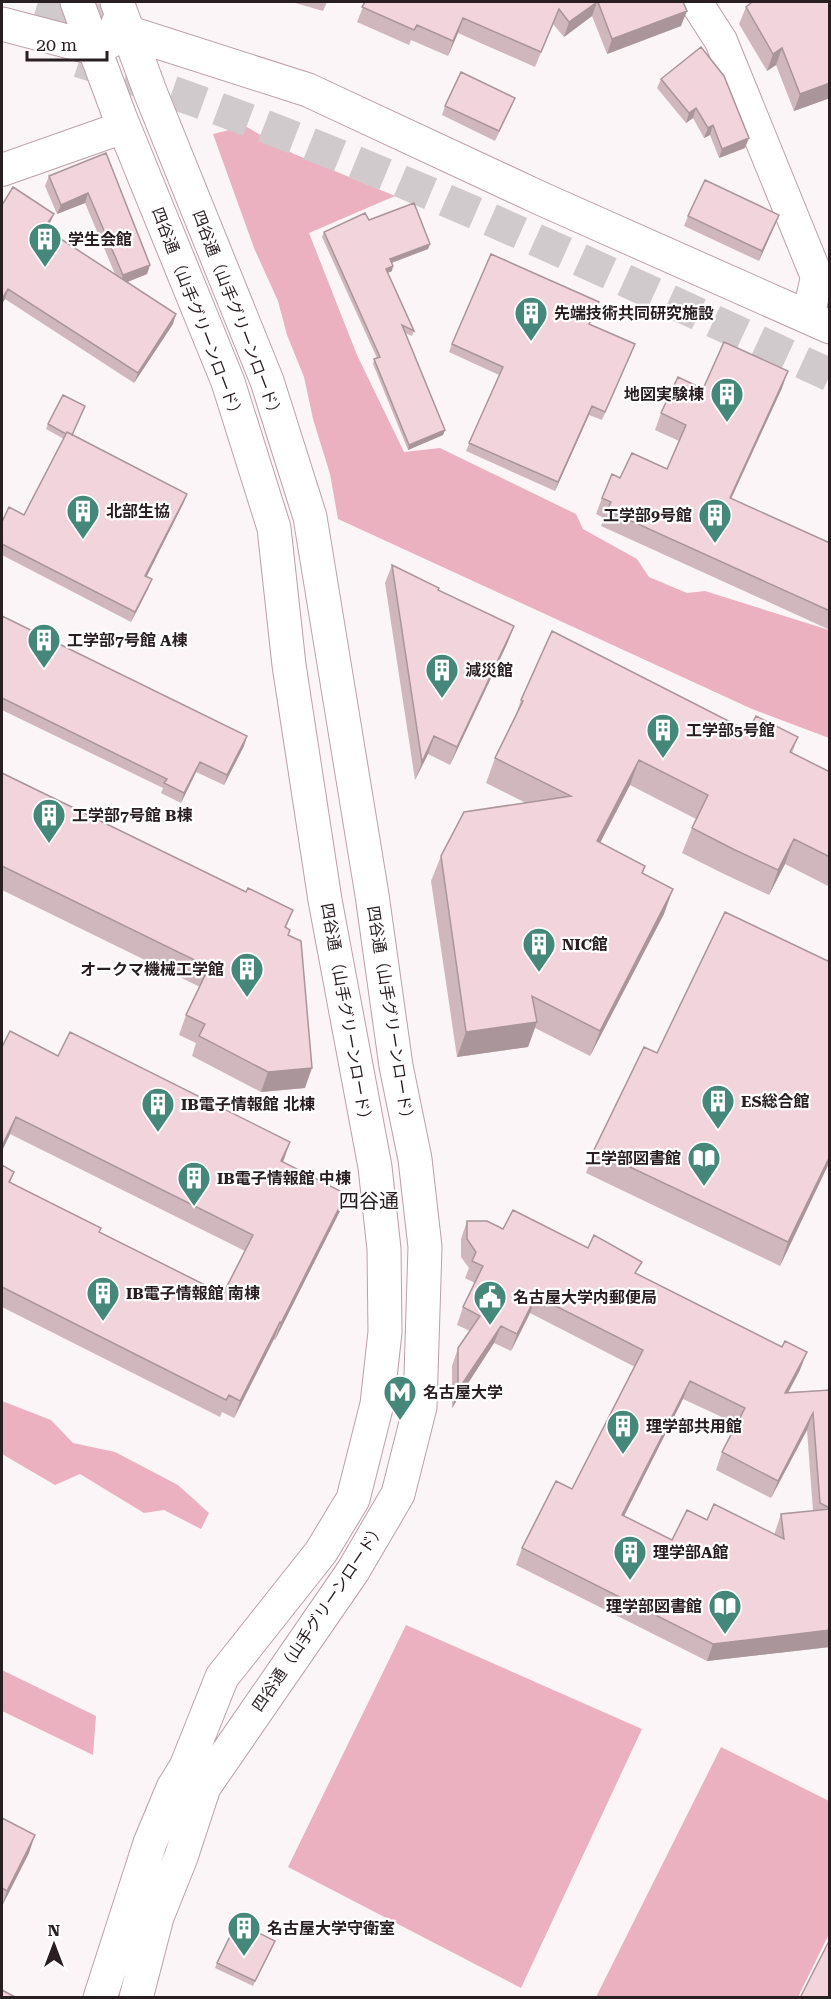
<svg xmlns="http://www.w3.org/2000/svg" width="831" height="1999" font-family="'Roboto Serif','Noto Sans JP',serif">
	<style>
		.green { fill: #ebb1c1 }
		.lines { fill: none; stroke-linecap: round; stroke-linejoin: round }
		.highway-tunnel { stroke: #d1cacc; stroke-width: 33; stroke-dasharray: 33 16; stroke-linecap: butt }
		.street-casing { stroke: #bca0a7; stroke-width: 34 }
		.secondary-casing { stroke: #bca0a7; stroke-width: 35 }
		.street { stroke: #fff; stroke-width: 32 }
		.secondary { stroke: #fff; stroke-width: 33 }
		.wall { fill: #d0b7bd; fill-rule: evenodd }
		.shaded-wall { fill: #a9959a }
		.building { fill: #f2d5dc; stroke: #a9959a; stroke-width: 1.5 }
		.labels { text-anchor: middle; stroke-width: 4.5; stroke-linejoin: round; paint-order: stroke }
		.poi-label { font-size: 16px; font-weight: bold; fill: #291e21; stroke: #fff; text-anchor: start }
		.street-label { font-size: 16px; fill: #291e21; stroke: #fff }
		.quarter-label { font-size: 20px; fill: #291e21; stroke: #fff }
	</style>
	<rect width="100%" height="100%" fill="#fbf5f7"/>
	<path class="green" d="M245 126 294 154 395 196 309 233 357 355 404 452 440 448 576 514 583 529 637 559 649 577 687 593 705 591 829 630V738L752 709 338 519 330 474 313 419 304 377 287 335 278 301 254 248 213 134Z
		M2 1401 51 1420 73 1443 115 1452 178 1485 209 1513 201 1529 164 1510 144 1513 80 1474 55 1485 2 1454Z
		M406 1625 642 1729 521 1988 288 1867Z
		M2 1670 96 1716 93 1755 2 1711Z
		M721 1747 829 1801V1934L798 1997H596Z"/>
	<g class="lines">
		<path class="highway-tunnel" d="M38 2 105 23
			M79 61C338 143 583 261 830 375"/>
		<defs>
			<path id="street" d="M696 2 721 41 817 277 808 317
				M2 170 124 127"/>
			<path id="secondary" d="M77 2 120 117 228 382 274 528 289 665 325 900 375 1167 384 1249 385 1332 377 1404 353 1499 321 1552 222 1677 186 1767 173 1788 150 1843 100 1998
				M117 2 151 94 267 381 310 517 372 895 396 1066 415 1159 425 1247 420 1407 398 1494 353 1571 204 1787 181 1857 157 1917 136 1998
				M118 23 130 33 308 90 542 199 830 327
				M2 24 93 48 109 42"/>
		</defs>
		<use href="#street" class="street-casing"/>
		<use href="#secondary" class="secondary-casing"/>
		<use href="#street" class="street"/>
		<use href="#secondary" class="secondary"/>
	</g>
	<path class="wall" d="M292 2H327L323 11Z
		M365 2H683L681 26 607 54 592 16 564 37 553 24 535 67 458 33 448 56 411 40 409 45 357 22Z
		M830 2V98L794 111 776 65 767 71 739 24 746 7Z
		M661 79 745 148 719 158 710 135 704 138 693 118 686 123 657 88Z
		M445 106 511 107 495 141 442 115Z
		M106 153 150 265 147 274 127 282 173 324 134 383 5 299 2 304V205L50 223 46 230 115 274 85 203 57 214 45 186 49 176Z
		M779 215 759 261 684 226 688 216Z
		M369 220 430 244 428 249 392 263V271L388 273 414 331 412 336 405 333 445 430 443 435 408 450 373 364 374 359 377 358 322 237 324 232Z
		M599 302 590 324 632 352 602 420 589 415 555 491 466 451 499 375 449 352 452 344Z
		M782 388 731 499 830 543V630L601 526 604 518 596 514 602 498 620 478 667 469 679 441 655 430 661 413 703 389Z
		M48 424 187 494 183 504 146 577 148 589 131 622 2 555V522L24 515 64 439 46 429Z
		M392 565 438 590 514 626 507 644 450 765 428 754 415 780 385 583Z
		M2 616 244 746 224 785 196 772 181 803 161 793 163 788 2 710Z
		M521 700 798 737 792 753 830 772V887L785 864 769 895 724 874 682 853 692 828 696 819 630 785 600 843 645 866 643 873 664 914 590 1056 535 1028 528 1047 457 1057 431 881 441 856 526 803 486 783 495 758 514 720Z
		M2 773 246 892 293 910 286 928 288 935 305 1088 261 1092 192 1056 196 1043 179 1035 186 1015 200 987 2 890Z
		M830 962V1161L780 1266 586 1173 594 1150 657 1053Z
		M2 1047 58 1056 290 1142 283 1162 346 1194 340 1211 275 1340 274 1339 234 1418 222 1412 220 1417 2 1307V1165L14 1172 10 1183 99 1232 223 1294 245 1251 10 1134 2 1151Z
		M467 1221 503 1229 637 1274 800 1370 788 1392 830 1390V1647L707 1661 516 1565 522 1548 572 1489 635 1367 530 1313 511 1351 494 1343 452 1408V1366L458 1348 470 1331 457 1325 463 1307 475 1283 465 1278 469 1268 461 1257V1239ZM683 1399 737 1424 722 1452 716 1470 771 1498 807 1430 813 1511 781 1514 775 1532V1534L707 1520 672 1540 624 1516Z
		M2 1818 29 1853 2 1906Z
		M273 1946 253 1986 215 1968 217 1963Z"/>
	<path class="shaded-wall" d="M597 2 592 16 564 37 569 22Z
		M687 11 681 26 607 54 612 39Z
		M463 18 458 33 448 56 453 41Z
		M782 48 776 65 767 71 773 54Z
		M830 83V98L794 111 800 94Z
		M696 108 693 118 686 123 689 113Z
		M713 125 710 135 704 138 708 128Z
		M749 138 745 148 719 158 722 149Z
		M88 193 85 203 57 214 61 205Z
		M54 214 50 223 41 238 44 228Z
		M779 215 775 225 759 261 762 251Z
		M430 244 428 249 388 264 390 259Z
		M150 265 147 274 120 285 123 275Z
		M393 266 392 271 384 274 386 269Z
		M8 289 5 299 2 304V299Z
		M176 314 173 324 134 383 138 373Z
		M788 371 782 388 724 514 730 498Z
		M592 406 589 415 555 491 558 482Z
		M445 430 443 435 408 450 409 445Z
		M187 494 183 504 142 586 145 576Z
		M152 579 148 589 131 622 135 612Z
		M514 626 507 644 450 765 457 747Z
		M247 736 244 746 224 785 227 775Z
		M434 736 428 754 415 780 422 762Z
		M639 760 630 785 588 866 597 841Z
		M200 762 196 772 181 803 184 793Z
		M794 839 785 864 769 895 778 870Z
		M673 889 664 914 590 1056 600 1031Z
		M537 1022 528 1047 457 1057 466 1032Z
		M312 1068 305 1088 261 1092 268 1072Z
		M16 1117 10 1134 2 1151V1146Z
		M290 1142 284 1159 275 1178 281 1161Z
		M830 1156V1161L780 1266 788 1242Z
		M346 1194 340 1211 275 1340 281 1323Z
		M536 1296 530 1313 511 1351 517 1334Z
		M280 1322 274 1339 234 1418 240 1401Z
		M501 1326 494 1343 452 1408 458 1390Z
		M807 1352 800 1370 779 1410 785 1393Z
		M690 1381 683 1399 616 1532 622 1515Z
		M813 1413 807 1430 771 1498 778 1481Z
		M830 1630V1647L707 1661 713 1644Z
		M35 1835 29 1853 2 1906 7 1891Z"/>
	<path class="building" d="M365 2H597L569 22 559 9 541 52 463 18 453 41 417 25 414 30 362 7Z
		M598 2H683L687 11 612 39Z
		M752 2H830V83L800 94 782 48 773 54 746 7Z
		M701 47 724 76 749 138 722 149 713 125 708 128 696 108 689 113 661 79Z
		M461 72 515 98 499 131 445 106Z
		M106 153 150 265 123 275 88 193 61 205 49 176Z
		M705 180 779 215 762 251 688 216Z
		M13 187 54 214 44 228 176 314 138 373 8 289 2 299V205Z
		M414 203 430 244 390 259 393 266 386 269 414 331 402 325 445 430 409 445 374 359 380 357 324 232 365 213 369 220Z
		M491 254 599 302 589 324 635 344 605 412 592 406 558 482 469 443 503 367 452 344Z
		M724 342 788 371 730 498 830 543V611L607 510 611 502 602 498 612 474 620 478 632 453 667 469 686 425 661 413 678 377 703 389Z
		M63 395 85 406 72 435 67 432 66 434 48 424Z
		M67 432 187 494 145 576 152 579 135 612 2 544V522L9 507 24 515Z
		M392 565 439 588 438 590 514 626 457 747 434 736 422 762Z
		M2 616 247 736 227 775 200 762 184 793 164 783 167 779 2 698Z
		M552 631 748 731 756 716 798 737 790 752 830 772V857L794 839 778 870 733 849 692 828 708 795 639 760 597 841 645 866 642 873 673 889 600 1031 532 996 537 1022 466 1032 441 856 464 812 571 796 495 758 523 701 521 700Z
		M2 773 246 892 248 888 293 910 285 927 290 930 288 935 301 941 312 1068 268 1072 199 1036 205 1024 186 1015 209 967 2 866Z
		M725 912 830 962V1156L788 1242 594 1150 644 1047 657 1053Z
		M10 1031 58 1056 70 1032 290 1142 281 1161 346 1194 281 1323 280 1322 240 1401 229 1395 226 1400 2 1287V1165L14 1172 9 1182 101 1228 99 1232 223 1294 253 1235 16 1117 2 1146V1047Z
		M513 1210 588 1248 594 1235 642 1262 635 1273 782 1347 785 1341 807 1352 785 1393 830 1390V1508L820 1503 813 1413 778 1481 722 1452 745 1408 690 1381 622 1515 672 1540 687 1510 707 1520 714 1504 784 1539 781 1514 830 1509V1630L713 1644 522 1548 556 1481 572 1489 643 1350 536 1296 517 1334 501 1326 458 1390V1348L480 1316 463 1307 483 1266 472 1261 476 1252 467 1239V1221H487L503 1229Z
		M2 1818 35 1835 7 1891 2 1888Z
		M237 1922 275 1941 255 1981 217 1963Z
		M830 1939V1998H800Z
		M2 1990 17 1998H2Z"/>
	<defs>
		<symbol id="building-pin" viewBox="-11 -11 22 30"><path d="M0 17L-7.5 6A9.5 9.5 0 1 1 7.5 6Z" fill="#458879" stroke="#fff"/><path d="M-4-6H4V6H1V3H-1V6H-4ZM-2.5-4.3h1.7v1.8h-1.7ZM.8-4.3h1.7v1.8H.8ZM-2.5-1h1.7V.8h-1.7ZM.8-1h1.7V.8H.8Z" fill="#fff"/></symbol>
		<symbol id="library-pin" viewBox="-11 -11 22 30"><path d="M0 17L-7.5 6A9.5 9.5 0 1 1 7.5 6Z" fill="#458879" stroke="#fff"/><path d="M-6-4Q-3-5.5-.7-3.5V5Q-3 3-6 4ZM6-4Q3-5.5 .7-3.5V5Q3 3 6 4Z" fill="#fff"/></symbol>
		<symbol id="civic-pin" viewBox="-11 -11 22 30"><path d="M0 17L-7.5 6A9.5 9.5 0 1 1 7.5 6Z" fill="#458879" stroke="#fff"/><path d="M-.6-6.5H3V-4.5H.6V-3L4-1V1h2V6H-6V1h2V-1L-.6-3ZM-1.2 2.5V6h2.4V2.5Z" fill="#fff"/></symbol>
		<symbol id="metro-pin" viewBox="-11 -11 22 30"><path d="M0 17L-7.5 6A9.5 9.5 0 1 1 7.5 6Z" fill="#458879" stroke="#fff"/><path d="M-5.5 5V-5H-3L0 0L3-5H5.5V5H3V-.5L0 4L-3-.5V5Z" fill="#fff"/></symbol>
	</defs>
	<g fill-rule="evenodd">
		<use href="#building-pin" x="26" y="220" width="38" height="52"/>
		<use href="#building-pin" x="512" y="294" width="38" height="52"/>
		<use href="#building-pin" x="708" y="375" width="38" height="52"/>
		<use href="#building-pin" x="64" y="492" width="38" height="52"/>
		<use href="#building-pin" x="696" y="496" width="38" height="52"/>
		<use href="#building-pin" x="25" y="621" width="38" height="52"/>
		<use href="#building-pin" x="423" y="651" width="38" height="52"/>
		<use href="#building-pin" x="644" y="711" width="38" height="52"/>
		<use href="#building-pin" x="30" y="796" width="38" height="52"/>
		<use href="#building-pin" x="520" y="925" width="38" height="52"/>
		<use href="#building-pin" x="228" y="950" width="38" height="52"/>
		<use href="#building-pin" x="699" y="1082" width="38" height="52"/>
		<use href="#building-pin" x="139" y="1085" width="38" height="52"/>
		<use href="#library-pin" x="685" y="1139" width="38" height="52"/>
		<use href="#building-pin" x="175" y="1159" width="38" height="52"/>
		<use href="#building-pin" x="84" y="1274" width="38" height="52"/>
		<use href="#civic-pin" x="471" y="1278" width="38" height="52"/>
		<use href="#metro-pin" x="381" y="1373" width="38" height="52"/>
		<use href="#building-pin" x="604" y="1407" width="38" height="52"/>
		<use href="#building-pin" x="611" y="1533" width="38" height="52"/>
		<use href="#library-pin" x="706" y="1587" width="38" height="52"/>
		<use href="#building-pin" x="225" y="1909" width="38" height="52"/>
	</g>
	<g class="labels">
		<g class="poi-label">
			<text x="68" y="245">学生会館</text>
			<text x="554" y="319">先端技術共同研究施設</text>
			<text x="704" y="400" text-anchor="end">地図実験棟</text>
			<text x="106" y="517">北部生協</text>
			<text x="692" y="521" text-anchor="end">工学部9号館</text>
			<text x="67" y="646">工学部7号館 A棟</text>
			<text x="465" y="676">減災館</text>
			<text x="686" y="736">工学部5号館</text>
			<text x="72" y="821">工学部7号館 B棟</text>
			<text x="562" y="950">NIC館</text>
			<text x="224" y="975" text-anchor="end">オークマ機械工学館</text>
			<text x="741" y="1107">ES総合館</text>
			<text x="181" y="1110">IB電子情報館 北棟</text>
			<text x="681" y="1164" text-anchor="end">工学部図書館</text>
			<text x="217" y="1184">IB電子情報館 中棟</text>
			<text x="126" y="1299">IB電子情報館 南棟</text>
			<text x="513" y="1303">名古屋大学内郵便局</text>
			<text x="423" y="1398">名古屋大学</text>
			<text x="646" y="1432">理学部共用館</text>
			<text x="653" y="1558">理学部A館</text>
			<text x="702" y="1612" text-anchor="end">理学部図書館</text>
			<text x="267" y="1934">名古屋大学守衛室</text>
		</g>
		<g class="street-label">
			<text transform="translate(198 314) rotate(69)" y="6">四谷通 （山手グリーンロード）</text>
			<text transform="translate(238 315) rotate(69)" y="6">四谷通（山手グリーンロード）</text>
			<text transform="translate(347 1015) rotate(80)" y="6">四谷通 （山手グリーンロード）</text>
			<text transform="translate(391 1016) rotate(81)" y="6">四谷通（山手グリーンロード）</text>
			<text transform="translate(318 1617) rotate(-56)" y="6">四谷通（山手グリーンロード）</text>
		</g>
		<g class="quarter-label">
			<text x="369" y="1208">四谷通</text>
		</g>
	</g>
	<rect width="831" height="1999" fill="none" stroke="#291e21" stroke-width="6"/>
	<g transform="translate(54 1945)" stroke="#ffffff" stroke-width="4.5" paint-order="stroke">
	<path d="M0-4.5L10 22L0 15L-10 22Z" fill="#291e21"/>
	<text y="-9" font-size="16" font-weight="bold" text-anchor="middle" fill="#291e21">N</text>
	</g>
	<path d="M27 51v9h80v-9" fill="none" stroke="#291e21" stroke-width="3"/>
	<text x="36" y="51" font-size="18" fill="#291e21" stroke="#ffffff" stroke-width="4.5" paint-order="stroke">20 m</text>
</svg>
